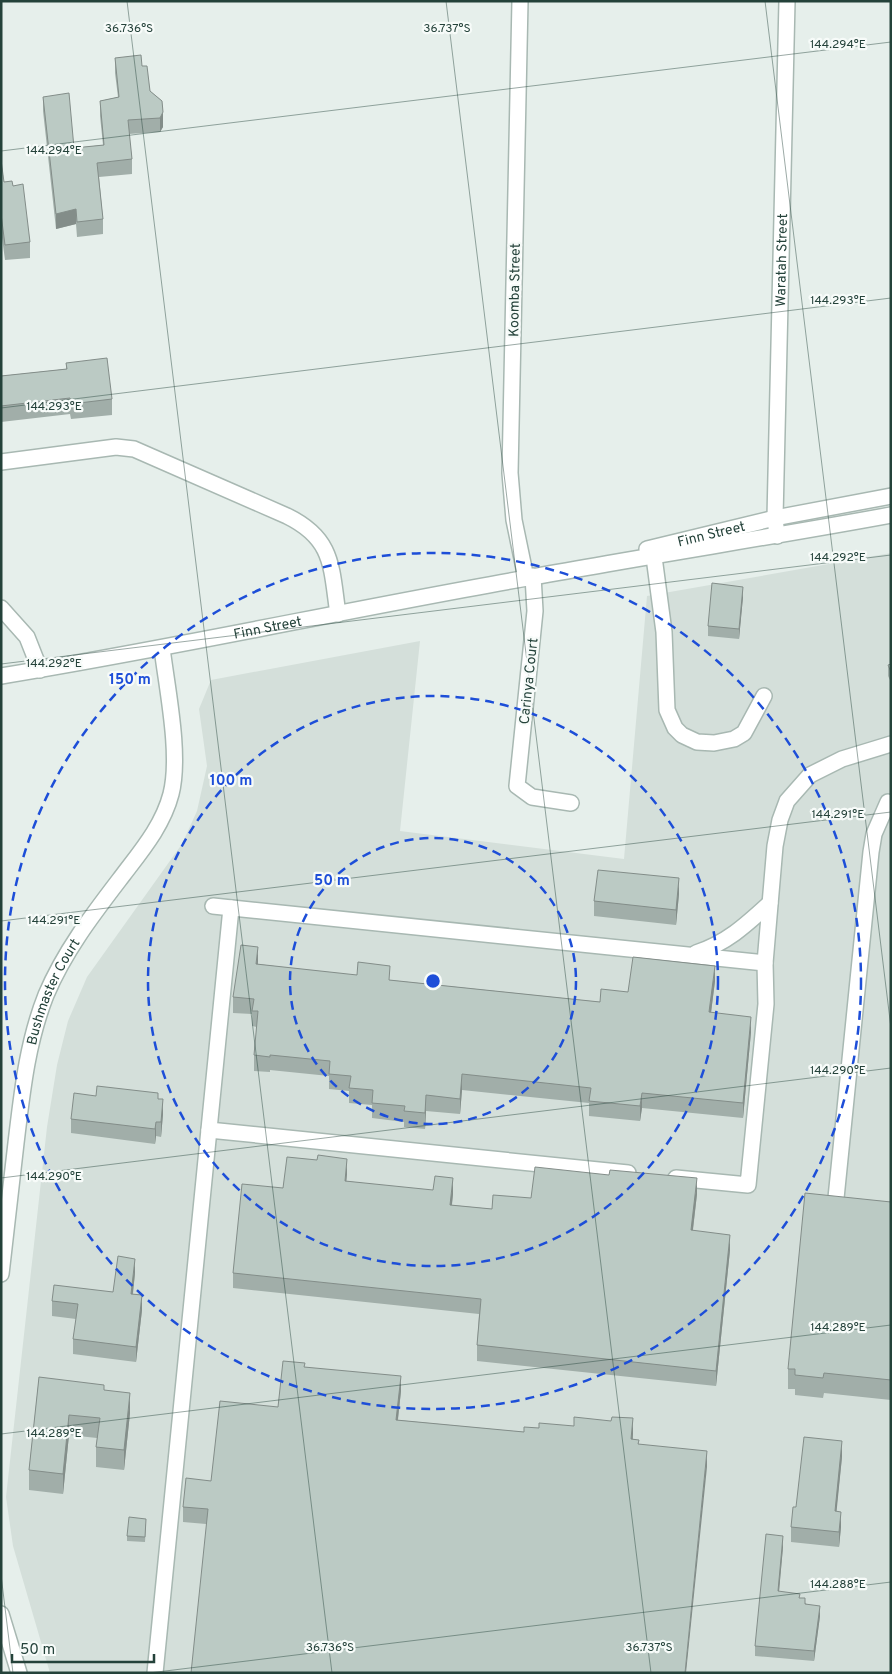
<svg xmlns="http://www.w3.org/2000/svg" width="892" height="1674" font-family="Overpass,sans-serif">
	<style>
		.built { fill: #d4dfda }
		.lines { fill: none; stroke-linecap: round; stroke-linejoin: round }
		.minor-casing { stroke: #a8b8b2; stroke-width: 18 }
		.minor { stroke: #fff; stroke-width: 15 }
		.wall { fill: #a1aea9 }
		.shaded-wall { fill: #838d89 }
		.building { fill: #bbcac4; stroke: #838d89 }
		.ticks { fill: none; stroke: #24423a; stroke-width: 1; stroke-opacity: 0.45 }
		.ring { fill: none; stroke: #1d4ed8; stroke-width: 2.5; stroke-dasharray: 9 6 }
		.labels { text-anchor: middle; stroke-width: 4.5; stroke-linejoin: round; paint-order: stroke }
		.street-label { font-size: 14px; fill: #24423a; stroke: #f7fbf9 }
		.ticks-label { font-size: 12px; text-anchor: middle; fill: #24423a; stroke: #f7fbf9; stroke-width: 4.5; stroke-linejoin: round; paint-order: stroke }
		.centre { fill: #1d4ed8; stroke: #f7fbf9; stroke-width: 2.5 }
		.ring-label { font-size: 15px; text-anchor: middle; font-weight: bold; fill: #1d4ed8; stroke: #f7fbf9; stroke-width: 4.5; stroke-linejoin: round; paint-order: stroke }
	</style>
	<rect width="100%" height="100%" fill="#e6efeb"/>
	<path class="built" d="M891 553V1673H50L13 1546 6 1497 47 1127 57 1065 68 1021 87 977 182 844 197 811 207 766 199 709 211 680 420 641 400 831 624 859 647 596Z"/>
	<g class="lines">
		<defs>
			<g id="minor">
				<path d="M520 1 510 473 514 520 526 578"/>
				<path d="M1 462 116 447 134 449 287 516C334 539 331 567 338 614"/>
				<path id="s1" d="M777 536 775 518 787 1"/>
				<path id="s2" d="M647 549 775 518 891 496"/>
				<path d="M654 557 664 632 667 710 675 728 682 735 697 742 714 743 734 739 744 733 764 696"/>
				<path d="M533 576 535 611 517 786 532 797 571 803"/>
				<path d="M1 608 27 637 40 670"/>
				<path id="s3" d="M1 676C179 647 355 608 533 577 652 555 772 537 891 515"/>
				<path d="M213 906 765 963"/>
				<path d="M696 953C727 943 747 924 770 903"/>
				<path d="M209 1130 628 1173"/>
				<path d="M676 1178 748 1185 766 1004 765 963 775 846 780 820 787 801 810 775 842 759 891 744"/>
				<path d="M836 1198 871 852 874 834 888 802 891 803"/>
				<path id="s4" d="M1 1274C6 1231 11 1187 16 1143 22 1093 27 1043 46 995 65 950 94 913 123 875 142 850 163 825 171 794 181 755 167 689 162 648"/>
				<path d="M1 1614 19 1673"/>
				<path d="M155 1673 231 908"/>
			</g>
		</defs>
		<use href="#minor" class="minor-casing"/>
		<use href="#minor" class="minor"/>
	</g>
	<path class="wall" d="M115 58 142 66 150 91 162 101 163 127 160 132 129 134 132 159V174L99 177 103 219V234L77 237 76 224 56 229 43 111V97L74 148 103 145 100 116V101L118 97 115 73Z
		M1 160 4 182 13 186 30 242V258L5 260 1 230Z
		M66 363 112 399V415L71 419 70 414 1 422V376L66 369Z
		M743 597 739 639 708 636V626Z
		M891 664V682L888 676V665Z
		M679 894 676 925 594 916V901Z
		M258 962V964L390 980 600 1002 628 992 715 981 711 1013 751 1032 743 1118 642 1108 640 1121 589 1116V1103L462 1090 460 1114 426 1111 425 1129 404 1127V1122L372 1118V1105L349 1103V1091L329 1089V1076L270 1070V1072L254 1071V1055L257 1027 252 1026V1014L233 1013V997Z
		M96 1096 158 1099 163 1114 161 1137 156 1136 155 1144 71 1133V1119Z
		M347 1174 346 1181 453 1194 452 1205 492 1209 531 1198 697 1194 693 1230 730 1250 716 1386 477 1361V1345L479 1314 233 1288V1273L283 1188Z
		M891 1202V1400L824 1393 823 1398 795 1395V1389H788V1369Z
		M135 1273 133 1294 142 1310 136 1362 73 1354V1339L76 1319 52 1316V1301L113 1292Z
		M305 1367 401 1391 398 1420 524 1432 633 1434V1439L639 1444 707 1467 206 1524 183 1522V1507L211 1481 278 1407Z
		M39 1377 104 1390 130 1413 124 1470 96 1467V1447L97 1438 69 1435 63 1494 29 1490V1470Z
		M842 1457 836 1512 841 1527 839 1547 791 1542V1527L796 1507Z
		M146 1524 145 1542 127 1541V1536Z
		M783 1547 779 1592 800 1598 820 1616 814 1661 755 1656V1646Z"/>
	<path class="shaded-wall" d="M163 112V127L160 132V118Z
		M76 209V224L56 229V214Z
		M743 587V597L739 639V629Z
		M679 878V894L676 925V910Z
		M258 947V962L256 979V964Z
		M715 966V981L709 1028V1012Z
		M751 1017V1032L743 1118V1103Z
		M462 1074V1090L460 1114V1099Z
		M642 1093V1108L640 1121V1106Z
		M426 1095V1111L425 1129V1113Z
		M163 1099V1114L161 1137V1122Z
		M156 1122V1136L155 1144V1129Z
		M347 1159V1174L345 1197V1181Z
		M453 1178V1194L450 1220V1205Z
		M697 1178V1194L691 1245V1230Z
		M730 1235V1250L716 1386V1371Z
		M135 1259V1273L131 1309V1294Z
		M142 1295V1310L136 1362V1347Z
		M401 1376V1391L396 1435V1420Z
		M130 1393V1413L124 1470V1450Z
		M69 1415V1435L63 1494V1474Z
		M633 1418V1434L631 1454V1439Z
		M842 1441V1457L835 1527V1511Z
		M707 1451V1467L686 1673H685Z
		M841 1512V1527L839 1547V1532Z
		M783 1536V1547L778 1602V1591Z
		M820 1606V1616L814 1661V1651Z"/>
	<path class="building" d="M141 55 142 66H147L150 91 162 101 163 112 160 118 128 120 132 159 97 163 103 219 77 222 76 209 56 214 43 97 69 93 74 148 104 145 100 101 119 97 115 58Z
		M1 160 4 182 12 181 13 186 23 184 30 242 5 245 1 214Z
		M107 358 112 399 71 404 70 398 1 406V376L67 369 66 363Z
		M712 583 743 587 739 629 708 626Z
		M891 664V672L888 665Z
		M598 870 679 878 676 910 594 901Z
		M241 945 258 947 256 964 357 975 358 962 390 966 389 980 600 1002 601 989 628 992 633 957 715 966 709 1012 751 1017 743 1103 642 1093 640 1106 589 1101 591 1088 462 1074 460 1099 426 1095 425 1113 404 1111 405 1106 372 1103 373 1090 349 1088 351 1076 329 1074 330 1061 270 1055V1057L254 1055 258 1011H252L254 999 233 997Z
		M97 1086 158 1093V1099H163L161 1122H156L155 1129 71 1119 74 1093 96 1096Z
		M318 1155 347 1159 345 1181 433 1190 435 1176 453 1178 450 1205 492 1209 493 1195 531 1198 535 1167 609 1175 610 1170 697 1178 691 1230 730 1235 716 1371 477 1345 481 1299 233 1273 242 1184 283 1188 287 1157 317 1160Z
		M805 1193 891 1202V1380L824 1373 823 1378 795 1375V1369H788Z
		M118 1256 135 1259 131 1294 142 1295 136 1347 73 1339 78 1304 52 1301 54 1285 113 1292Z
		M283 1361 305 1363 304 1367 401 1376 396 1420 524 1432V1427L539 1428V1423L574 1426V1417L611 1421 612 1417 633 1418 631 1439 639 1440 638 1444 707 1451 685 1673H191L208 1509 183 1507 186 1478 211 1481 220 1401 278 1407Z
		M39 1377 104 1385V1390L130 1393 124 1450 96 1447 100 1418 69 1415 63 1474 29 1470Z
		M804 1437 842 1441 835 1511 841 1512 839 1532 791 1527 793 1507H796Z
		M129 1517 146 1519 145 1537 127 1536Z
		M766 1534 783 1536 778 1591 800 1594 799 1598H805V1604L820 1606 814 1651 755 1646Z"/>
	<path class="ticks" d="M127 1 332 1673M446 1 651 1673M765 1 891 1028M1 151 891 42M1 408 891 298M1 664 891 555M1 921 891 812M1 1178 891 1068M1 1434 891 1325M1 1575 13 1673M149 1673 891 1582"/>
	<g class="ring">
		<circle cx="433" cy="981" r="143"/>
		<circle cx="433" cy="981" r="285"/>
		<circle cx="433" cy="981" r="428"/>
	</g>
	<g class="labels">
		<g class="street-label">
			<text dy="5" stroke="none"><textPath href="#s1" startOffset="276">Waratah Street</textPath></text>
			<text transform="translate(514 290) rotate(-89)" y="5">Koomba Street</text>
			<text dy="5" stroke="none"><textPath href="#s2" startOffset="66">Finn Street</textPath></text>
			<text dy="5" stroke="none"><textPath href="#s3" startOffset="271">Finn Street</textPath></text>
			<text transform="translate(528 681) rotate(-84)" y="5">Carinya Court</text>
			<text dy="5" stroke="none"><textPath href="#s4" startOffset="289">Bushmaster Court</textPath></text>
		</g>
	</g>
	<g class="ticks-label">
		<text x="129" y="32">36.736°S</text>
		<text x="447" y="32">36.737°S</text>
		<text x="838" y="48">144.294°E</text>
		<text x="54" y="154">144.294°E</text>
		<text x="838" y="304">144.293°E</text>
		<text x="54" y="410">144.293°E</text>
		<text x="838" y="561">144.292°E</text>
		<text x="54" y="667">144.292°E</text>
		<text x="838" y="818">144.291°E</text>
		<text x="54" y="924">144.291°E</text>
		<text x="838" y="1074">144.290°E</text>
		<text x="54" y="1180">144.290°E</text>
		<text x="838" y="1331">144.289°E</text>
		<text x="54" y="1437">144.289°E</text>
		<text x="838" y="1588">144.288°E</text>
		<text x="330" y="1651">36.736°S</text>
		<text x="649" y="1651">36.737°S</text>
	</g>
	<circle cx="433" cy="981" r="8" class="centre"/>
	<g class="ring-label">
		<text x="130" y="684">150 m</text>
		<text x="231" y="785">100 m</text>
		<text x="332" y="885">50 m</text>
	</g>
	<rect width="892" height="1674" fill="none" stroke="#24423a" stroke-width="5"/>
	<path d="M12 1654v8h142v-8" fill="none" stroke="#24423a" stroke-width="2.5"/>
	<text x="20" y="1654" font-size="15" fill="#24423a" stroke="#f7fbf9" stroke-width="4" paint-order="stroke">50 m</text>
</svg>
